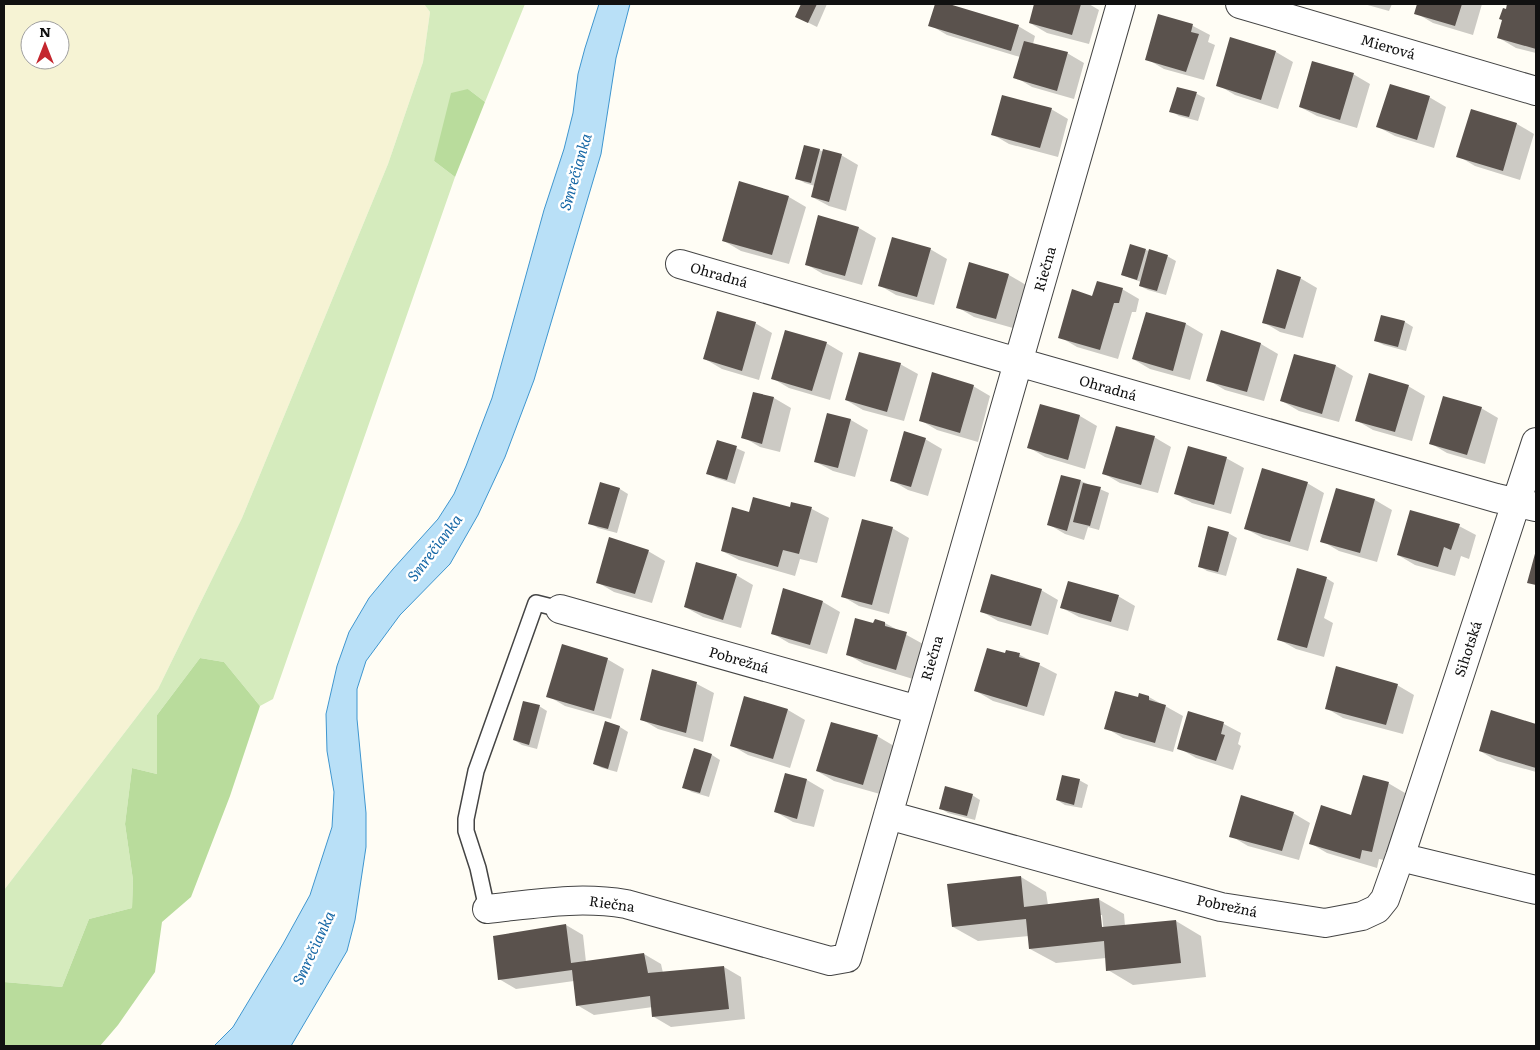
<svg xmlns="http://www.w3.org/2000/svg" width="1540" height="1050" font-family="Literata,serif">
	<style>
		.farmland { fill: #f6f3d4; fill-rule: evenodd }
		.green { fill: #d5ebbd }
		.forest { fill: #b9dc9c }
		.water { fill: #b9e0f7; stroke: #3f96cf }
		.shadow { fill: #0003; fill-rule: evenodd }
		.building { fill: #5a524d }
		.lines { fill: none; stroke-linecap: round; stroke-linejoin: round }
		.lane-casing { stroke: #444; stroke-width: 18 }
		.street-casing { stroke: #444; stroke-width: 30 }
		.lane { stroke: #fff; stroke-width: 15 }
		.street { stroke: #fff; stroke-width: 28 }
		.labels { text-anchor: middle; stroke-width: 5; stroke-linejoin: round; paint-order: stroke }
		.street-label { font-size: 14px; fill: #111; stroke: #fff }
		.water-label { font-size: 15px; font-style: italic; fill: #1768a6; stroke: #fff }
	</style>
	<rect width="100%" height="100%" fill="#fffdf5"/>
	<path class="farmland" d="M4 4H424L430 12 423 62 388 164 242 518 158 689 4 890ZM30 30H60V60H30Z"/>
	<path class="green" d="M424 4H525L485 102 468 89 434 161 455 177 273 699 260 706 224 662 200 658 157 715V774L132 768 125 824 133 880 132 908 89 919 62 987 4 982V890L158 689 242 518 388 164 423 62 430 12Z"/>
	<path class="forest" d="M468 89 485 102 455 177 434 161 451 93Z
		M200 658 224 662 260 706 230 796 191 897 162 922 155 972 118 1025 100 1046H4V982L62 987 89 919 132 908 133 880 125 824 132 768 157 774V715Z"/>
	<path class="water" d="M599 4H630L616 58 601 154 534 380 505 457 478 515 450 564 400 615 366 661 357 689V719L366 813V847L355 920 347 951 291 1046H214L233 1027 283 944 310 895 332 827 334 792 327 751 326 714 337 666 349 632 369 598 393 569 438 519 454 494 466 466 492 398 544 210 564 149 573 113 578 74 585 48Z"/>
	<path class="shadow" d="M802 4H827L817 27 797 17Z
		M936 4H945L1018 26 1035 36 1033 44 1067 53 1084 63 1074 99 1032 87 1015 77 1020 57 947 35 930 25Z
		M1036 4H1089L1099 10 1089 44 1047 33 1030 23Z
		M1364 4H1392L1389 11Z
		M1418 4H1482L1473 35 1433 23 1416 13Z
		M1509 4H1536V53L1516 48 1499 38Z
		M1159 16 1193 26 1210 35 1208 42 1215 45 1204 80 1164 69 1147 59Z
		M1276 52 1293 62 1278 109 1235 95 1218 85Z
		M1353 74 1370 84 1357 128 1317 116 1300 107Z
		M1178 88 1197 94 1205 98 1198 121 1179 116 1171 111Z
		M1429 97 1446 107 1434 148 1395 136 1378 127Z
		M1051 109 1068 119 1058 157 1009 144 992 134Z
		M1472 110 1517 124 1534 134 1520 180 1475 166 1458 156Z
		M819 150 824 152 841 155 858 165 846 211 829 206 812 197 815 186 805 183 796 178Z
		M789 197 806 207 789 264 741 251 724 241Z
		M859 228 876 238 862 285 823 274 806 264Z
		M930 249 947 259 934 305 896 295 879 285Z
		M1146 250 1167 256 1176 261 1166 295 1148 290 1140 286 1141 282 1122 275Z
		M970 263 1009 275 1026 285 1013 328 974 317 957 307Z
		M1300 278 1317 288 1303 338 1280 332 1263 322Z
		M1122 289 1139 299 1136 312H1132L1118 359 1077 347 1060 337 1093 297Z
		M1382 317 1405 322 1413 327 1406 351 1384 345 1376 341Z
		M755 323 772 333 759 380 722 369 705 359Z
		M1186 324 1203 334 1190 380 1150 369 1133 359Z
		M1222 332 1261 344 1278 354 1264 401 1225 390 1208 380Z
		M826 343 843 353 830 400 789 388 772 378Z
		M900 364 918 374 904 421 863 410 846 400Z
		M1336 366 1353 376 1339 422 1299 411 1282 401Z
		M973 386 990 396 978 442 937 430 920 420Z
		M1408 386 1425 396 1412 441 1373 430 1356 420Z
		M754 393 774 398 791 408 780 452 760 447 743 437Z
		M1041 405 1080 416 1097 426 1085 469 1045 457 1028 447Z
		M1481 408 1498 418 1485 464 1447 453 1430 443Z
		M828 414 851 420 868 430 855 477 833 471 816 462Z
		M1154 437 1171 447 1158 493 1120 483 1103 473Z
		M925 439 942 449 928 496 908 490 891 480Z
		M736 448 745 452 735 484 716 478 708 473Z
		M1226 458 1244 468 1231 514 1192 503 1175 493Z
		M1081 481 1109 493 1099 530 1088 527 1084 540 1065 534 1048 524Z
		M1307 483 1324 493 1308 551 1263 538 1246 529Z
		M601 484 620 489 628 494 617 533 598 528 590 523Z
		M1337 489 1375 500 1392 510 1377 562 1339 551 1322 541Z
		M792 503 812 509 829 518 817 563 800 559 795 576 739 560 722 551 750 514 791 509Z
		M1459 526 1476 535 1469 559 1461 556 1455 576 1415 565 1398 555Z
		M892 528 909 538 889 614 859 606 842 596Z
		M1228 533 1237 538 1226 576 1207 571 1199 566Z
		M648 551 665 561 652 603 614 592 597 582Z
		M736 575 753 585 741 628 703 617 685 607Z
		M1326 578 1334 583 1324 618 1333 623 1324 657 1296 649 1278 639Z
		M1041 590 1058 600 1048 635 998 621 981 611Z
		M1118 596 1135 606 1128 631 1079 617 1062 608Z
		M823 602 840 612 827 654 789 643 772 633Z
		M885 623 923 644 913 679 864 664 847 654 874 624Z
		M1006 654 1020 655 1057 674 1044 716 993 701 976 691Z
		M607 659 624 669 611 719 565 706 548 696Z
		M697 684 714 693 703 742 658 729 641 719Z
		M1397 685 1414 695 1403 734 1343 718 1326 708Z
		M745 697 788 710 805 720 790 768 748 755 731 745Z
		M1149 697 1183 716 1173 752 1123 738 1106 728 1138 699Z
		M539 706 547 711 537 749 522 745 514 740Z
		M1492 712 1536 725V772L1497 761 1480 751Z
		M1189 713 1224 724 1241 733 1238 744 1241 746 1233 770 1196 758 1179 748Z
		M606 723 620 727 628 732 617 772 602 768 594 764Z
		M877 736 894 746 880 794 834 781 817 771Z
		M695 750 712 755 720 760 709 797 692 792 683 787Z
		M786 774 807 780 824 790 814 827 793 822 776 812Z
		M1079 780 1088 785 1082 808 1065 805 1057 800Z
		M1388 783 1405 793 1389 861 1379 859 1377 868 1327 853 1310 843 1352 816Z
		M972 795 980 800 975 820 948 813 940 808Z
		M1293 813 1310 823 1299 860 1248 846 1231 836Z
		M1021 877 1046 892 1048 905 1098 899 1124 914 1125 926 1176 921 1201 936 1206 977 1133 985 1108 970 1106 958 1056 963 1030 949 1029 936 978 941 953 927ZM1099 915H1102L1104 933H1101Z
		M566 925 583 935 586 962 644 954 661 964 663 973 724 967 741 977 745 1019 671 1027 654 1017 653 1007 594 1015 577 1005 574 981 516 989 499 979 495 937Z"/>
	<path class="building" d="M801 4H817L808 23 795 17Z
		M935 4H949L1019 25 1011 51 928 26Z
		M1034 4H1081L1072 35 1029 23Z
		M1417 4H1462L1455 26 1414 14Z
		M1507 4H1536V49L1497 38 1502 20 1499 19 1503 8 1506 9Z
		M1158 14 1193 24 1191 32 1199 34 1186 72 1145 60Z
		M1230 37 1276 51 1261 100 1216 86Z
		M1024 41 1068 52 1057 91 1013 78Z
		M1312 61 1354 73 1340 120 1299 107Z
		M1390 84 1430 96 1417 140 1376 127Z
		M1177 87 1197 92 1189 117 1169 112Z
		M1002 95 1052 108 1040 148 991 135Z
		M1471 109 1517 123 1503 171 1456 157Z
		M804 145 820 149 811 183 795 179Z
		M823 149 842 154 829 202 811 197Z
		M739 181 789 196 772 255 722 241Z
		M818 215 859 227 845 276 805 265Z
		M892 237 931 248 917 297 878 286Z
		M1130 244 1146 249 1137 280 1121 275Z
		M1149 249 1168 255 1157 291 1139 286Z
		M969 262 1009 274 996 319 956 308Z
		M1277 269 1301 277 1285 329 1262 323Z
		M1097 281 1123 288 1119 303H1114L1100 350 1058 338 1072 289 1092 296Z
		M717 311 756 322 742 371 703 359Z
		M1146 312 1186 323 1173 371 1132 359Z
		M1381 315 1405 321 1398 347 1374 341Z
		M785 330 827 342 812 391 771 379Z
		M1221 330 1261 343 1247 392 1206 381Z
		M859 352 901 363 887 412 845 400Z
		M1294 354 1336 365 1322 414 1280 401Z
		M932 372 974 385 960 433 919 421Z
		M1369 373 1409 385 1395 432 1355 421Z
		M753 392 774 397 762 444 741 438Z
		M1443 396 1482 407 1467 455 1429 444Z
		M1040 404 1080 415 1068 460 1027 448Z
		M827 413 851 419 838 468 814 462Z
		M1116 426 1155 436 1141 485 1102 474Z
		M904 431 926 438 911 487 890 481Z
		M717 440 737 446 727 480 706 474Z
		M1188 446 1227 457 1214 505 1174 494Z
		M1262 468 1308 482 1290 542 1244 529Z
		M1061 475 1081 480 1067 531 1047 525Z
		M600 482 620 488 608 529 588 524Z
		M1083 483 1101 487 1090 526 1073 522Z
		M1336 488 1375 499 1360 553 1320 542Z
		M753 497 790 507 791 502 812 507 799 554 783 550 778 567 721 551 732 507 749 512Z
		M1410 510 1460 524 1451 550 1444 547 1438 567 1397 555Z
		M862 519 893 527 872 605 841 597Z
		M1208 526 1229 532 1218 572 1198 567Z
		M609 537 649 550 635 594 596 583Z
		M1536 550V585L1527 583Z
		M696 562 737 574 723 620 684 607Z
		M1297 568 1327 577 1307 648 1277 640Z
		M991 574 1042 589 1031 626 980 612Z
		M1068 581 1119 595 1111 622 1060 608Z
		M783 588 823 601 810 645 771 634Z
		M855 618 873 623 875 619 885 622V626L907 632 896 670 846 655Z
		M562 644 608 658 594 711 546 697Z
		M987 648 1005 653 1006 650 1020 653 1019 657 1040 663 1027 707 974 691Z
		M1336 666 1398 684 1386 725 1325 709Z
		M652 669 697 682 686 733 640 720Z
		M1115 691 1138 697 1139 693 1149 696V700L1166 705 1155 743 1104 729Z
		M744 696 788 709 773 759 730 746Z
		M523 701 540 705 529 745 513 740Z
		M1491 710 1536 724V768L1479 751Z
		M1188 711 1224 722 1221 734 1225 735 1216 761 1177 749Z
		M605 721 620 726 608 769 593 764Z
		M831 722 878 735 863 785 816 771Z
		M694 748 712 754 700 793 682 788Z
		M785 773 807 779 797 819 774 812Z
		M1062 775 1080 779 1074 805 1056 800Z
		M1363 775 1389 782 1372 852 1362 850 1360 859 1309 844 1321 805 1351 815Z
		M945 786 973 794 967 816 939 809Z
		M1241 795 1294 812 1282 851 1229 837Z
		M1021 876 1024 907 1099 898 1102 927 1176 920 1181 963 1106 971 1104 941 1029 949 1026 919 952 927 947 884Z
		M566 924 571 963 644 953 648 973 724 966 729 1009 652 1017 650 996 576 1006 572 970 498 980 493 936Z"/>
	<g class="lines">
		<defs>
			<path id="lane" d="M487 909 478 868 466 831V819L476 771 536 603 560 609"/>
			<path id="street" d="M1240 4 1536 91
				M680 264 1018 362 1496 498 1536 507
				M560 609 918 710
				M888 815 1221 907 1325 923 1362 916 1377 909 1385 899 1400 857 1536 442
				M1400 857 1536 890
				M487 909C535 904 578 896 626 904L830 961 847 958 1121 4"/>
		</defs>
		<use href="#lane" class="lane-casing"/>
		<use href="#street" class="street-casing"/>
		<use href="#lane" class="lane"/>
		<use href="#street" class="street"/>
	</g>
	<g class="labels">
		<g class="street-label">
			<text transform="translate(1388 47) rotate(16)" y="5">Mierová</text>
			<text transform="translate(1045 269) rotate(-74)" y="5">Riečna</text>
			<text transform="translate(719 275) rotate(16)" y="5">Ohradná</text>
			<text transform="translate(1108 388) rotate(16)" y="5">Ohradná</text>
			<text transform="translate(1468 649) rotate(-72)" y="5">Sihotská</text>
			<text transform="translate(932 658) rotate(-74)" y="5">Riečna</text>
			<text transform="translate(739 660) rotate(16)" y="5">Pobrežná</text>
			<text transform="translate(612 904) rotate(8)" y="5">Riečna</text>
			<text transform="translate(1227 906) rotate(12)" y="5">Pobrežná</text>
		</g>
		<g class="water-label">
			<text transform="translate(576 172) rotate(-74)" y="5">Smrečianka</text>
			<text transform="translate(435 548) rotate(-53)" y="5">Smrečianka</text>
			<text transform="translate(314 948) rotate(-65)" y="5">Smrečianka</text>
		</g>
	</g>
	<rect width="1540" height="1050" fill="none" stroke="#111111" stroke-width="10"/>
	<g transform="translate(45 45)"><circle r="24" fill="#ffffff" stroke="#a0a0a0"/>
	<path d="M0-4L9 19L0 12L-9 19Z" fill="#c4262e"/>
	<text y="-8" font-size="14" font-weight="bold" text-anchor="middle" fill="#111111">N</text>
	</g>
</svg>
